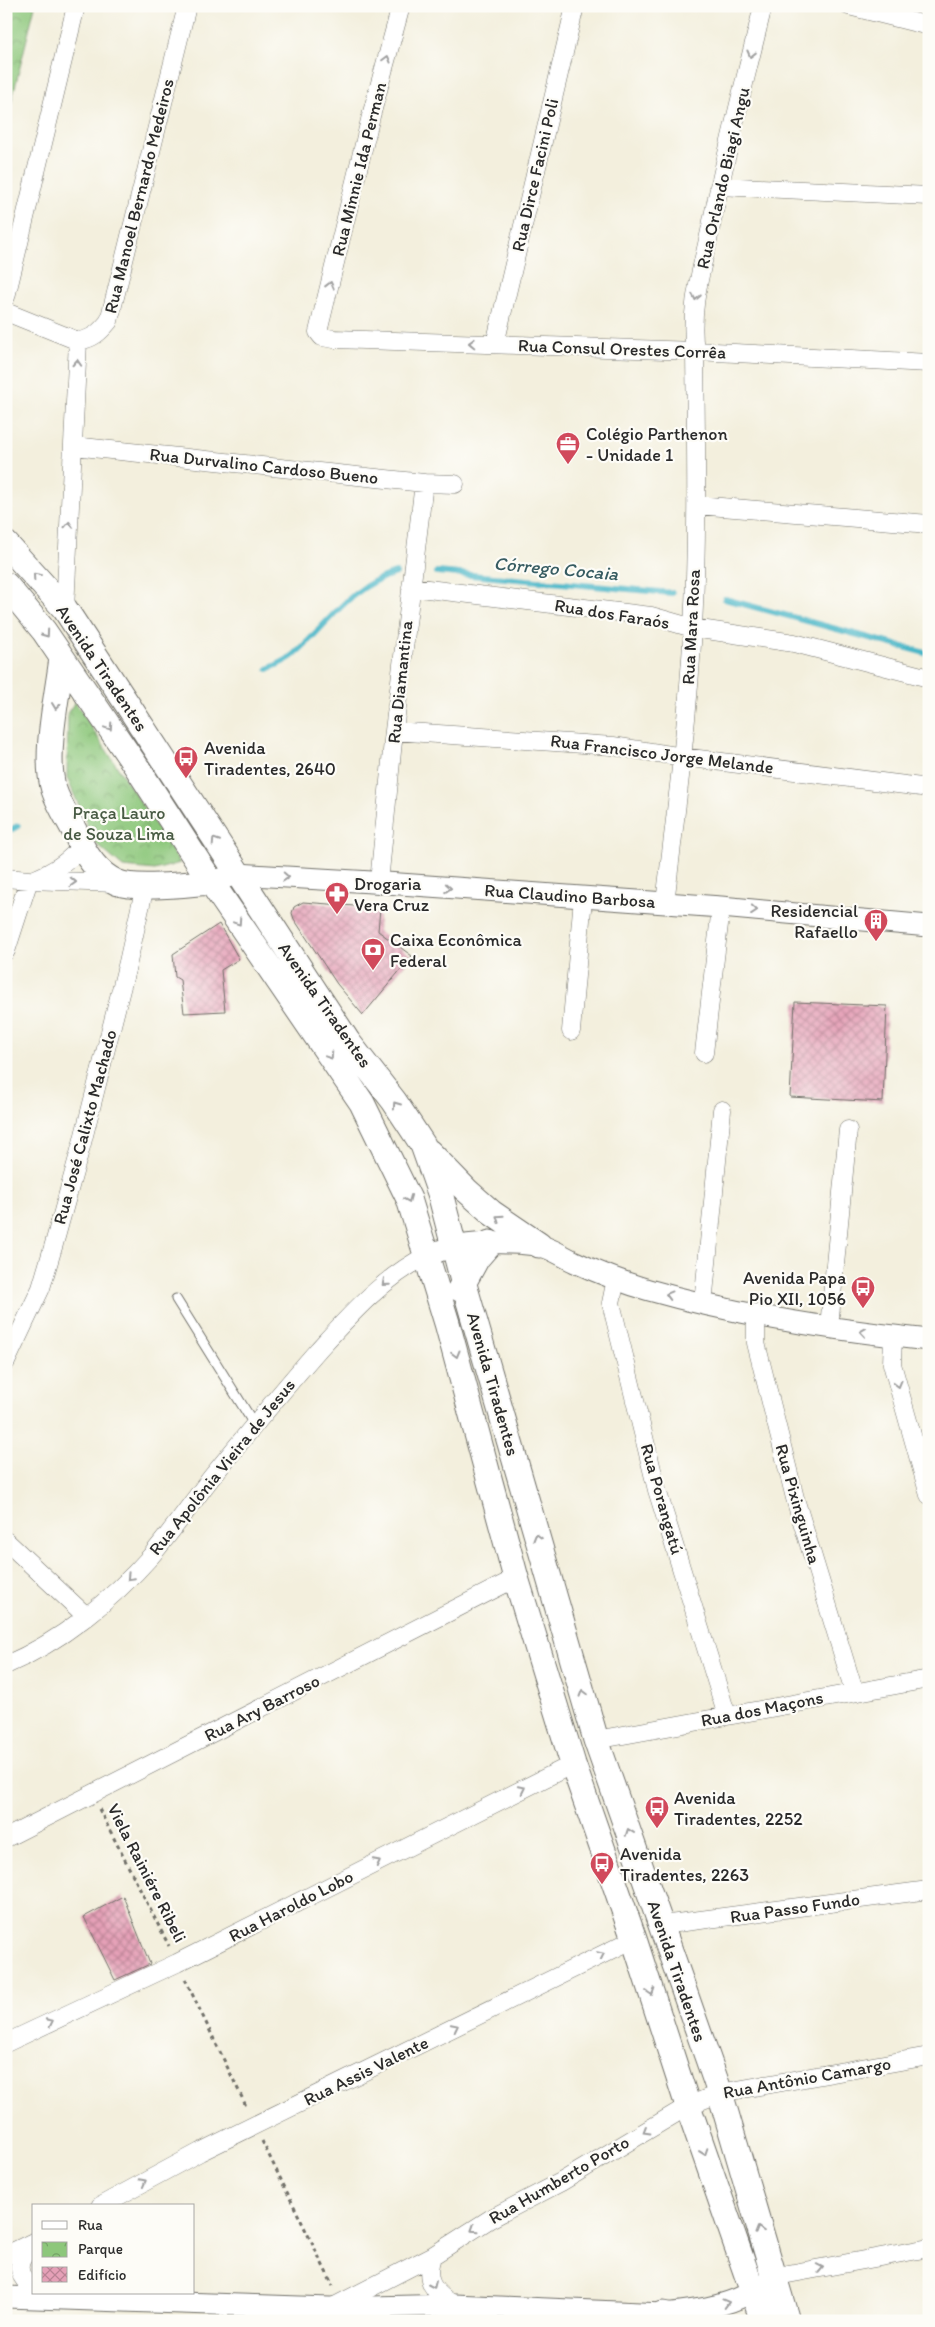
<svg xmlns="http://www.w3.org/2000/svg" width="935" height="2327" font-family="Itim,sans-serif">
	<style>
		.park { fill: url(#park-crowns); stroke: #5c7953 }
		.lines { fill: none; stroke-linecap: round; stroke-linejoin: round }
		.stream { stroke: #4cb7c8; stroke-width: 6 }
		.building { fill: url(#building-cross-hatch) }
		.service-casing { stroke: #717069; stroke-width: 11 }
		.minor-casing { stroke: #717069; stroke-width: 19 }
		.tertiary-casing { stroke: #717069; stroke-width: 23 }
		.secondary-casing { stroke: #717069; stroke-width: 27 }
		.path { stroke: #717069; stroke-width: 3; stroke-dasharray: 4 4; stroke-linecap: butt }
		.service { stroke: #fff; stroke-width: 9 }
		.minor { stroke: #fff; stroke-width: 18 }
		.tertiary { stroke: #fff; stroke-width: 21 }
		.secondary { stroke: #fff; stroke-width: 25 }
		.oneway { stroke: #a0a0a0 }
		.labels { text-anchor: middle; stroke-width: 4.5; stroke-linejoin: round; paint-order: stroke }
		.street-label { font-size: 18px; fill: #2b2b2b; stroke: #fdfcf7 }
		.poi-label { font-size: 18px; fill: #2b2b2b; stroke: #fdfcf7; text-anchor: start }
		.park-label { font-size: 18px; fill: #485a43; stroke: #fdfcf7 }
		.water-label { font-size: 19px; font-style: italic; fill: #375c62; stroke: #fdfcf7 }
	</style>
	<defs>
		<pattern id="park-crowns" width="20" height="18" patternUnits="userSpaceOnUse" patternTransform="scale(1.25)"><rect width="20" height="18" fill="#8dc77b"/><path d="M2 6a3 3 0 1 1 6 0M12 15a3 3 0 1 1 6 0" fill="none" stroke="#73a265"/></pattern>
		<pattern id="building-cross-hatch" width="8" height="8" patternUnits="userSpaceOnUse" patternTransform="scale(1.25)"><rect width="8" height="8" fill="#e5a0b7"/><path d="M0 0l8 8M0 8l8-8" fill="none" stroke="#ba8395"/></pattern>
	</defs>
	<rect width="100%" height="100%" fill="#fdfcf7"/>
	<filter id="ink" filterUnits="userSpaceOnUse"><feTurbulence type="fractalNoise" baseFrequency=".02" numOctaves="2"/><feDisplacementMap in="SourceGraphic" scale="10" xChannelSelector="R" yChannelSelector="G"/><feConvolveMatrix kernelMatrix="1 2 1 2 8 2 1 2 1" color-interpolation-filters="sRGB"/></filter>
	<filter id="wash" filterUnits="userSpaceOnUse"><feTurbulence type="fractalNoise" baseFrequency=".0096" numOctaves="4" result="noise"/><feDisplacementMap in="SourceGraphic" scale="20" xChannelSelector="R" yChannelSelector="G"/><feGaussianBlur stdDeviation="1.12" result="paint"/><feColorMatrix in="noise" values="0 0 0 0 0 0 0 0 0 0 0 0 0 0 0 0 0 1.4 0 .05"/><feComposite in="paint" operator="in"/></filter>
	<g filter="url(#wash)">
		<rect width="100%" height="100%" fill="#f3efdd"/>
		<path class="park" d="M6 6H35L6 124Z
			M75 702 180 863 155 870 123 867 95 843 67 778 68 712Z"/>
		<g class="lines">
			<path class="stream" d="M437 572 672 593
				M725 599 929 654
				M268 669C277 665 288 660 295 654 329 623 349 586 396 573
				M6 832 18 826"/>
		</g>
		<g id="blocks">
			<path class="building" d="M303 902 380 908 378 931 412 956 363 1015 337 984 294 919 292 913 294 907Z
				M219 924 239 959 221 970 225 1011 184 1013 180 980 175 977 173 954Z
				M795 1002 887 1006 883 1102 790 1097Z
				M123 1896 150 1964 115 1980 84 1917Z"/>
		</g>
	</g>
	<g filter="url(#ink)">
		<use href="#blocks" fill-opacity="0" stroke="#717069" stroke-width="1"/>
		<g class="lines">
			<defs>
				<path id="service" d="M176 1299 254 1424"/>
				<path id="minor" d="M401 6 371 116 318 332 322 337 334 339 695 351 929 363
					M849 6 929 26
					M719 186 929 196
					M6 297 76 6
					M6 312 78 341C93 339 100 332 109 321L187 6
					M495 344 575 6
					M73 446 424 483 455 484
					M697 505 929 524
					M411 587 651 616 693 628 794 643 929 678
					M65 609 78 341
					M394 731 613 746 683 757 929 788
					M6 878 29 880 117 883
					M35 879C53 872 69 862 81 846
					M379 882 394 731 424 483
					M665 903C676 811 688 720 693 627 698 535 696 443 695 351 689 310 701 272 710 231 725 156 745 81 763 6
					M6 951 29 880
					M571 1031 583 898
					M704 1053 721 907
					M616 1279 611 1303 657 1490 727 1716
					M703 1304 722 1110
					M756 1314V1343L796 1502 854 1691
					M829 1327 848 1130
					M893 1336 892 1364 929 1495
					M6 1362 41 1288 54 1244 82 1143 128 962 145 886
					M6 1541 86 1616
					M6 1665C60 1642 112 1600 151 1556 172 1531 191 1504 211 1478 246 1435 281 1392 318 1350 350 1315 383 1278 426 1256
					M596 1740 929 1679
					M6 1838 516 1578
					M662 1925 929 1890
					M6 2043 177 1963 573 1764
					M100 2206 200 2152 634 1939
					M34 2244C16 2261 14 2273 34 2290
					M6 2255 33 2242
					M432 2256C424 2281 433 2292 454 2305
					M772 2277 929 2248
					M331 2308 432 2256 490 2219 561 2182 688 2106 720 2093 929 2056"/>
				<path id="tertiary" d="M211 882 237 874 372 882 721 907 929 926
					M426 1256C460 1241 500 1241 537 1245 550 1247 564 1257 575 1262 599 1273 624 1283 649 1290 740 1316 835 1330 929 1340
					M6 2297 330 2308 454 2305 663 2314C699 2310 737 2306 766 2282"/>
				<path id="secondary" d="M6 544 65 609 348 1042 394 1101 423 1145 440 1193 463 1281 596 1740 720 2093 787 2321
					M6 585 44 631 138 769 211 882 362 1103 409 1199 447 1323 516 1578 573 1764 634 1939 688 2106 763 2321
					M62 658C58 692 43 757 54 790 59 805 69 820 76 834 84 853 97 873 116 882 133 890 191 884 211 882
					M429 1152 466 1190 492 1213 539 1245
					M460 1289 477 1258 490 1243
					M663 2314 692 2321"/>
			</defs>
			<use href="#service" class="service-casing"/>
			<use href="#minor" class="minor-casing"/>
			<use href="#tertiary" class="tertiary-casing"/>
			<use href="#secondary" class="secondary-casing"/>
			<path class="path" d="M6 9 12 6
				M99 1809 169 1946
				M185 1979 247 2108
				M262 2141 333 2286"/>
			<use href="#service" class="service"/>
			<use href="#minor" class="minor"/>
			<use href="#tertiary" class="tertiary"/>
			<use href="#secondary" class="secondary"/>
		</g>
		<defs><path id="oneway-chevron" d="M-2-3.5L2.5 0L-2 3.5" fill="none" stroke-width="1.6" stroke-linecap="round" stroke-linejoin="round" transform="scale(1.25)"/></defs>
		<g class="oneway">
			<use href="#oneway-chevron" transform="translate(751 54) rotate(104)"/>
			<use href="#oneway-chevron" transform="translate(387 59) rotate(-75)"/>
			<use href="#oneway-chevron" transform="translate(330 285) rotate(-76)"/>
			<use href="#oneway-chevron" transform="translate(696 297) rotate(101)"/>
			<use href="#oneway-chevron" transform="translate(472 343) rotate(-178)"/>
			<use href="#oneway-chevron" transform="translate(77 363) rotate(-87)"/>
			<use href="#oneway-chevron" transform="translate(69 525) rotate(-87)"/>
			<use href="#oneway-chevron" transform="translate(36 576) rotate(-131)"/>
			<use href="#oneway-chevron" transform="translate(46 634) rotate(55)"/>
			<use href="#oneway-chevron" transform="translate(56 706) rotate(97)"/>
			<use href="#oneway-chevron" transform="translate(109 727) rotate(56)"/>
			<use href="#oneway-chevron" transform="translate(215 841) rotate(-123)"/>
			<use href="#oneway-chevron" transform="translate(286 877) rotate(3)"/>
			<use href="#oneway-chevron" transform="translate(73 882) rotate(2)"/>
			<use href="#oneway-chevron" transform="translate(448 888) rotate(4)"/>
			<use href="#oneway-chevron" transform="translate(754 910) rotate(5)"/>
			<use href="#oneway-chevron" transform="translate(238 922) rotate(56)"/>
			<use href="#oneway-chevron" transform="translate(330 1056) rotate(56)"/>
			<use href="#oneway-chevron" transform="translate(396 1105) rotate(-125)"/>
			<use href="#oneway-chevron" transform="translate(408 1199) rotate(68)"/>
			<use href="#oneway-chevron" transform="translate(499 1218) rotate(-145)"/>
			<use href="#oneway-chevron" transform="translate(385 1283) rotate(139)"/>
			<use href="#oneway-chevron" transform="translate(669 1295) rotate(-165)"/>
			<use href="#oneway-chevron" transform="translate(863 1332) rotate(-172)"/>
			<use href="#oneway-chevron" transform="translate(456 1354) rotate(75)"/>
			<use href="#oneway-chevron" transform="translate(898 1384) rotate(75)"/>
			<use href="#oneway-chevron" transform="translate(537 1537) rotate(-106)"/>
			<use href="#oneway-chevron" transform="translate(130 1577) rotate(134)"/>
			<use href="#oneway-chevron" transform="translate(583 1693) rotate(-106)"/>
			<use href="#oneway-chevron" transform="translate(522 1789) rotate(-26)"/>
			<use href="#oneway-chevron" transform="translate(629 1832) rotate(-110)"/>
			<use href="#oneway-chevron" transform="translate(377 1862) rotate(-27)"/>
			<use href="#oneway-chevron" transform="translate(601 1955) rotate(-26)"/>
			<use href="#oneway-chevron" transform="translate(651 1992) rotate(72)"/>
			<use href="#oneway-chevron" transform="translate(50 2022) rotate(-26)"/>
			<use href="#oneway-chevron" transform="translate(455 2027) rotate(-26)"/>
			<use href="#oneway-chevron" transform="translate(646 2131) rotate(149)"/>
			<use href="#oneway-chevron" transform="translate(704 2152) rotate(71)"/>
			<use href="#oneway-chevron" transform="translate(143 2182) rotate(-28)"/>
			<use href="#oneway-chevron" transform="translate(474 2229) rotate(147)"/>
			<use href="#oneway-chevron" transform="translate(759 2230) rotate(-106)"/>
			<use href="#oneway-chevron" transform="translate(820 2268) rotate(-11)"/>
			<use href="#oneway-chevron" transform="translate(433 2285) rotate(66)"/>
			<use href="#oneway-chevron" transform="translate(726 2303) rotate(-15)"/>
		</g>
	</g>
	<defs>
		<symbol id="office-pin" viewBox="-11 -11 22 30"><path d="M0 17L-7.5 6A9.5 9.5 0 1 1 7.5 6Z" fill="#d1495b" stroke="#fdfcf7"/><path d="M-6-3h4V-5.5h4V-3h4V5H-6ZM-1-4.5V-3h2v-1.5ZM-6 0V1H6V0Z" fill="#fff"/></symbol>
		<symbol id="bus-pin" viewBox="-11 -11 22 30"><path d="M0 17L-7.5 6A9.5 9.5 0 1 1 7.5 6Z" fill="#d1495b" stroke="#fdfcf7"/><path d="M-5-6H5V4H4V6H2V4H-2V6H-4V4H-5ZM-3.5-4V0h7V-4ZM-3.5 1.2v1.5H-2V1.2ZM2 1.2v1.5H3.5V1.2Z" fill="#fff"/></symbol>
		<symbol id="pharmacy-pin" viewBox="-11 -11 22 30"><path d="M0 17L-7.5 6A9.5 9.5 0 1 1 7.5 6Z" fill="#d1495b" stroke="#fdfcf7"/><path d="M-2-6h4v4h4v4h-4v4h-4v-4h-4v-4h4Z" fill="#fff"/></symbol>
		<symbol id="building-pin" viewBox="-11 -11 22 30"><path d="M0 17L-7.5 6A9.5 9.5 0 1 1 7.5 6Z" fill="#d1495b" stroke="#fdfcf7"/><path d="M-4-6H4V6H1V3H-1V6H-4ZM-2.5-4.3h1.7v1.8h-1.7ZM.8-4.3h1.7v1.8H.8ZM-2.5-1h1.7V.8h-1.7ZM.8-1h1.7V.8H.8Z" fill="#fff"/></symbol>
		<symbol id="bank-pin" viewBox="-11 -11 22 30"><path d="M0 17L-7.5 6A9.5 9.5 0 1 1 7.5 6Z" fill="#d1495b" stroke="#fdfcf7"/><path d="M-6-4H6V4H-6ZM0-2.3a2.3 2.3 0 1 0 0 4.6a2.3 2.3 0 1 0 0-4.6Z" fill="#fff"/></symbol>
	</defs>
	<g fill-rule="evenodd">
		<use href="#office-pin" x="554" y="430" width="28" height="38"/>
		<use href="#bus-pin" x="172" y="744" width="28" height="38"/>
		<use href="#pharmacy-pin" x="323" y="880" width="28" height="38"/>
		<use href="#building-pin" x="862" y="907" width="28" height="38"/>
		<use href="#bank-pin" x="359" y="936" width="28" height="38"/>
		<use href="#bus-pin" x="849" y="1274" width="28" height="38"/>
		<use href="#bus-pin" x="643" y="1794" width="28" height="38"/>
		<use href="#bus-pin" x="588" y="1850" width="28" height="38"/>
	</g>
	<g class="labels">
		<g class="street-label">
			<text transform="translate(359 169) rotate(-76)" y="6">Rua Minnie Ida Perman</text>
			<text transform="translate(535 175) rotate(-77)" y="6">Rua Dirce Facini Poli</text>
			<text transform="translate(723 178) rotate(-77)" y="6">Rua Orlando Biagi Angu</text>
			<text transform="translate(139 196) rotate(-76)" y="6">Rua Manoel Bernardo Medeiros</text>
			<text transform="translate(622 349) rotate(2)" y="6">Rua Consul Orestes Corrêa</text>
			<text transform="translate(264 466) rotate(6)" y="6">Rua Durvalino Cardoso Bueno</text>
			<text transform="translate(612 614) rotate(9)" y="6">Rua dos Faraós</text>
			<text transform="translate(691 627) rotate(-87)" y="6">Rua Mara Rosa</text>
			<text transform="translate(102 668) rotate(56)" y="6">Avenida Tiradentes</text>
			<text transform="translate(400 682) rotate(-84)" y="6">Rua Diamantina</text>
			<text transform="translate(662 754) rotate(7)" y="6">Rua Francisco Jorge Melande</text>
			<text transform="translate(570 896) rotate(4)" y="6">Rua Claudino Barbosa</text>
			<text transform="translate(325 1005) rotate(55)" y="6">Avenida Tiradentes</text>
			<text transform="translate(85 1127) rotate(-75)" y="6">Rua José Calixto Machado</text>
			<text transform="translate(493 1384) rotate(74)" y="6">Avenida Tiradentes</text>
			<text transform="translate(222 1467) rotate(-51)" y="6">Rua Apolônia Vieira de Jesus</text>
			<text transform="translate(662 1499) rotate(74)" y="6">Rua Porangatú</text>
			<text transform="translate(798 1504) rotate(74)" y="6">Rua Pixinguinha</text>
			<text transform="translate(262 1708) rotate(-27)" y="6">Rua Ary Barroso</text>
			<text transform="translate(762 1709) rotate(-11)" y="6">Rua dos Maçons</text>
			<text transform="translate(147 1873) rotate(63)" y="6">Viela Rainiére Ribeli</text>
			<text transform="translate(291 1906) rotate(-27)" y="6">Rua Haroldo Lobo</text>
			<text transform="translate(795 1908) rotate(-8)" y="6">Rua Passo Fundo</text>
			<text transform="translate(677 1971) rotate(71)" y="6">Avenida Tiradentes</text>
			<text transform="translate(366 2071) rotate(-26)" y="6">Rua Assis Valente</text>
			<text transform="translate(807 2078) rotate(-10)" y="6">Rua Antônio Camargo</text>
			<text transform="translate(559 2180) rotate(-30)" y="6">Rua Humberto Porto</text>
		</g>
		<g class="poi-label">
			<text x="586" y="440">Colégio Parthenon<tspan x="586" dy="21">- Unidade 1</tspan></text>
			<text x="204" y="754">Avenida<tspan x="204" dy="21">Tiradentes, 2640</tspan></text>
			<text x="354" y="890">Drogaria<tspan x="354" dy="21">Vera Cruz</tspan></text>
			<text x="858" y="917" text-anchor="end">Residencial<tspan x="858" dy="21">Rafaello</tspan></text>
			<text x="390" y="946">Caixa Econômica<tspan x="390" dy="21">Federal</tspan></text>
			<text x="846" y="1284" text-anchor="end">Avenida Papa<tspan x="846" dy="21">Pio XII, 1056</tspan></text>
			<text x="674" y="1804">Avenida<tspan x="674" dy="21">Tiradentes, 2252</tspan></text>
			<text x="620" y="1860">Avenida<tspan x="620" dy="21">Tiradentes, 2263</tspan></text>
		</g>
		<g class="park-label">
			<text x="119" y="819">Praça Lauro<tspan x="119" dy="21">de Souza Lima</tspan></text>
		</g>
		<g class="water-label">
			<text transform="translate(556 568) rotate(5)" y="7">Córrego Cocaia</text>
		</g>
	</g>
	<rect width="935" height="2327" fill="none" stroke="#fdfcf7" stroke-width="25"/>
	<rect x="32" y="2204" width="162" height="90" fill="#fdfcf7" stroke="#a9a8a5"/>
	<rect x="42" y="2221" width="25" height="8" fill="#ffffff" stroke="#a9a8a5"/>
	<text x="78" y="2230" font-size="15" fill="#2b2b2b">Rua</text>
	<rect x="42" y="2242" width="25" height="15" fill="url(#park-crowns)" stroke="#a9a8a5"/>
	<text x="78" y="2254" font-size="15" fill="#2b2b2b">Parque</text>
	<rect x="42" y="2267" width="25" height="15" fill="url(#building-cross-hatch)" stroke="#a9a8a5"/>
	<text x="78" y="2280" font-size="15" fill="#2b2b2b">Edifício</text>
</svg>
